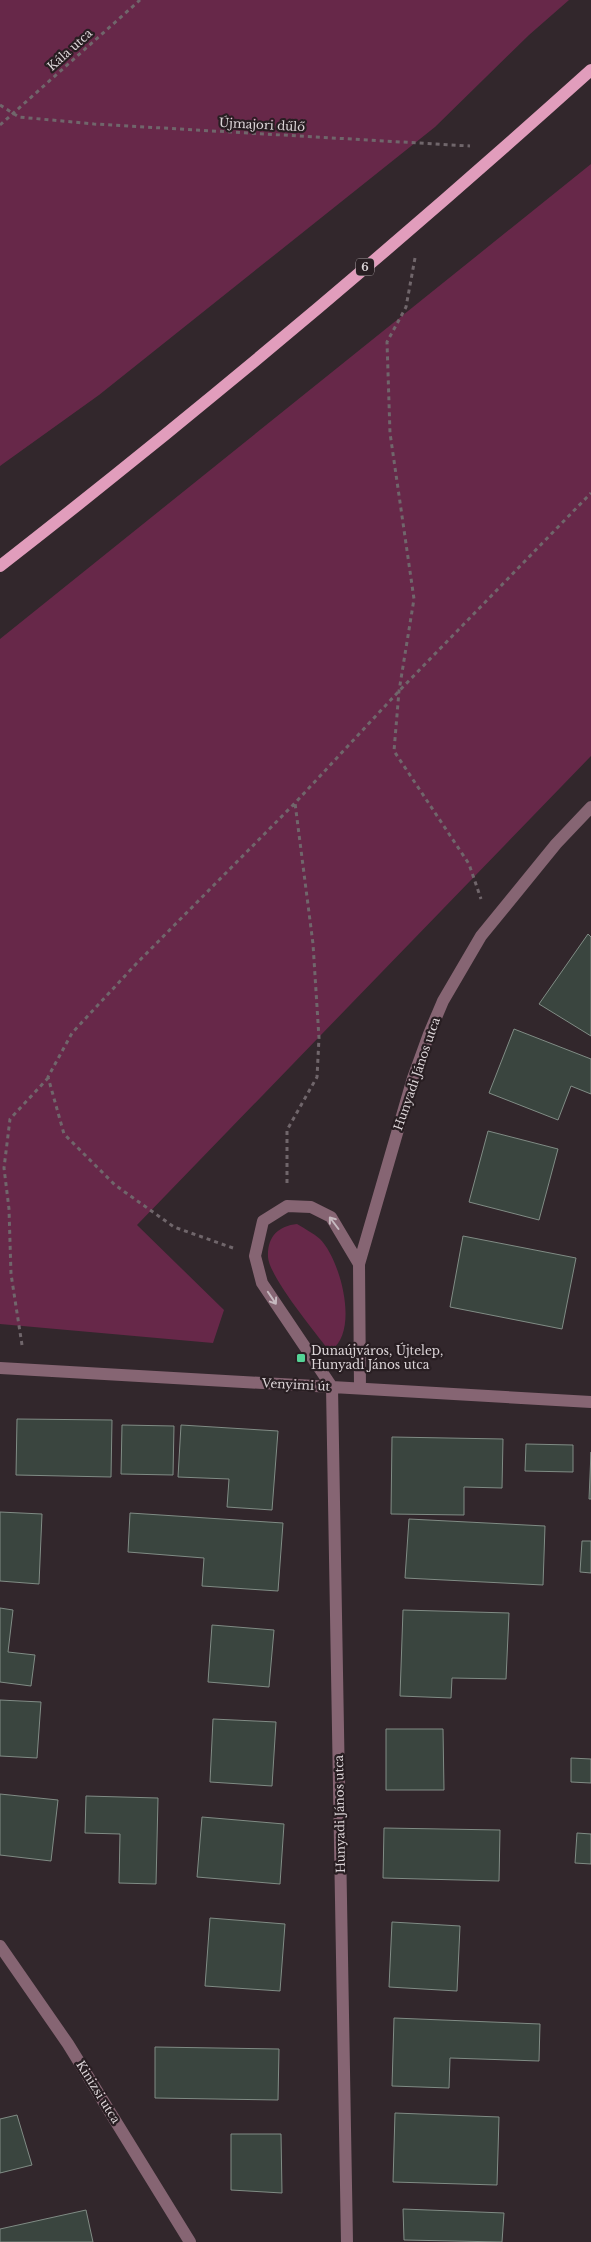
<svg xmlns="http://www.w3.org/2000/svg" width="591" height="2242" font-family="'Libre Baskerville',serif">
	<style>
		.green { fill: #672849 }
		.building { fill: #3a453f; stroke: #808c85 }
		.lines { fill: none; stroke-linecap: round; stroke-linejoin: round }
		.path { stroke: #70666b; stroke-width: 3; stroke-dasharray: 4 4; stroke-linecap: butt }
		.minor { stroke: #866573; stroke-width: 12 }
		.major { stroke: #e19dbc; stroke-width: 12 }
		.oneway { stroke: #c6b9bf }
		.poi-dot { fill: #54d396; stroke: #281e22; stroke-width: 2 }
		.labels { text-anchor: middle; stroke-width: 4.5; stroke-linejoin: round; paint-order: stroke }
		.shield { fill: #281e22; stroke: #a69ea1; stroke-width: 1 }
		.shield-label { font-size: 11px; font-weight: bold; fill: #dcd5d8 }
		.street-label { font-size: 12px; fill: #dcd5d8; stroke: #281e22 }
		.poi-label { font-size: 12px; fill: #dcd5d8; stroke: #281e22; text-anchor: start }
	</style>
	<rect width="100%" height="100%" fill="#32272c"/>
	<path class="green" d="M0 0H569L529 35 435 127 99 395 0 466Z
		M591 164V756L137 1225 224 1310 213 1343 0 1324V639Z
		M297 1224C305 1229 313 1233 320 1239 340 1259 360 1331 331 1350L327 1348C314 1331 269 1276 268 1257 267 1237 278 1226 297 1224Z"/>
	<path class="building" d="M588 934 591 937V1036L539 1004Z
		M514 1029 591 1059V1094L571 1086 558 1120 489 1093Z
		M488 1131 558 1149 539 1220 469 1202Z
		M463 1236 576 1258 562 1329 450 1307Z
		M17 1419 112 1420 111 1477 16 1475Z
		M122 1425 174 1426 173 1475 121 1474Z
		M181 1425 278 1431 272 1510 227 1507 229 1479 178 1477Z
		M392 1437 503 1439 502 1488 464 1487V1515L391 1514Z
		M526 1444 573 1445V1472L525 1471Z
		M591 1452V1499H589Z
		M0 1512 42 1514 39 1584 0 1581Z
		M130 1513 283 1523 278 1591 202 1586 204 1558 128 1552Z
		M409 1519 545 1526 543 1585 405 1578Z
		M582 1541H591V1573L580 1572Z
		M0 1608 13 1610 8 1652 35 1655 31 1686 0 1682Z
		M403 1610 509 1613 506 1679 452 1678 451 1698 400 1696Z
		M212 1625 274 1630 269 1687 208 1682Z
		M0 1700 41 1702 37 1758 0 1756Z
		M213 1719 276 1722 272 1786 210 1782Z
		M386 1729H443L444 1790H386Z
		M571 1758 591 1759V1783L571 1782Z
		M0 1794 58 1800 51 1861 0 1855Z
		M86 1796 158 1798 156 1884 119 1883 120 1834 85 1833Z
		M202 1817 284 1824 280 1884 197 1877Z
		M384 1828 500 1830 499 1881 383 1878Z
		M577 1833 591 1834V1864L575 1863Z
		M210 1918 285 1924 280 1991 205 1986Z
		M392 1922 460 1926 457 1991 389 1987Z
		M394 2018 540 2024 539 2061 450 2058 449 2088 392 2086Z
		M155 2047 279 2049 278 2100 155 2098Z
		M395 2113 499 2117 497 2185 393 2182Z
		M17 2115 32 2165 0 2173V2119Z
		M231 2134H281L282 2193 231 2190Z
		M403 2209 504 2213 502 2242 404 2240Z
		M86 2210 93 2242H0V2229Z"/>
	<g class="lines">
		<path class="path" d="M0 105 19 117 94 124 470 146
			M0 125 140 0
			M415 258 406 307 387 342 390 433 414 599 399 691 394 751 469 864 481 899
			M287 1183V1130L317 1077 319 1038 313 944 295 803
			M233 1248 174 1227 115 1185 64 1134 48 1077 72 1033 136 964 295 803 399 691 591 493
			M22 1345 11 1274 9 1209 4 1168 10 1119 48 1078"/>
		<path class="minor" d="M0 1368 591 1402
			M332 1387 347 2242
			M332 1387 262 1283 255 1256 263 1221 287 1206 311 1207 331 1217 359 1264
			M360 1388 359 1264 413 1078 429 1034 443 1001 481 936 556 844 591 807
			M0 1946 68 2044 190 2242"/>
		<path class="major" d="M0 566C203 408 400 242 591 70"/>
	</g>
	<defs><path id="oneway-shaft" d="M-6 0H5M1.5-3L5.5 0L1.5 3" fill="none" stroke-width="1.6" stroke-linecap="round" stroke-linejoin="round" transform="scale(1.25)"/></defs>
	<g class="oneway">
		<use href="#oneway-shaft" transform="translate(334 1223) rotate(-127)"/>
		<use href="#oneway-shaft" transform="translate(272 1298) rotate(56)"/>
	</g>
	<rect class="poi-dot" x="296" y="1353" width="10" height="10" rx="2.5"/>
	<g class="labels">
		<rect class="shield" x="356" y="258.5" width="18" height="17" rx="4"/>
		<g class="shield-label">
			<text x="365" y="271">6</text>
		</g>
		<g class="street-label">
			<text transform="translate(70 50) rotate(-42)" y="4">Kála utca</text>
			<text transform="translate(262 125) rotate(3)" y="4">Újmajori dűlő</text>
			<text transform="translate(417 1074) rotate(-71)" y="4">Hunyadi János utca</text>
			<text transform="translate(296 1385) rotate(3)" y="4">Venyimi út</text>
			<text transform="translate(340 1814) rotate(-91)" y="4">Hunyadi János utca</text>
			<text transform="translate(98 2092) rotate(58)" y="4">Kinizsi utca</text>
		</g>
		<g class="poi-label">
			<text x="311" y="1355">Dunaújváros, Újtelep,<tspan x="311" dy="14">Hunyadi János utca</tspan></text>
		</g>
	</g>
</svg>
